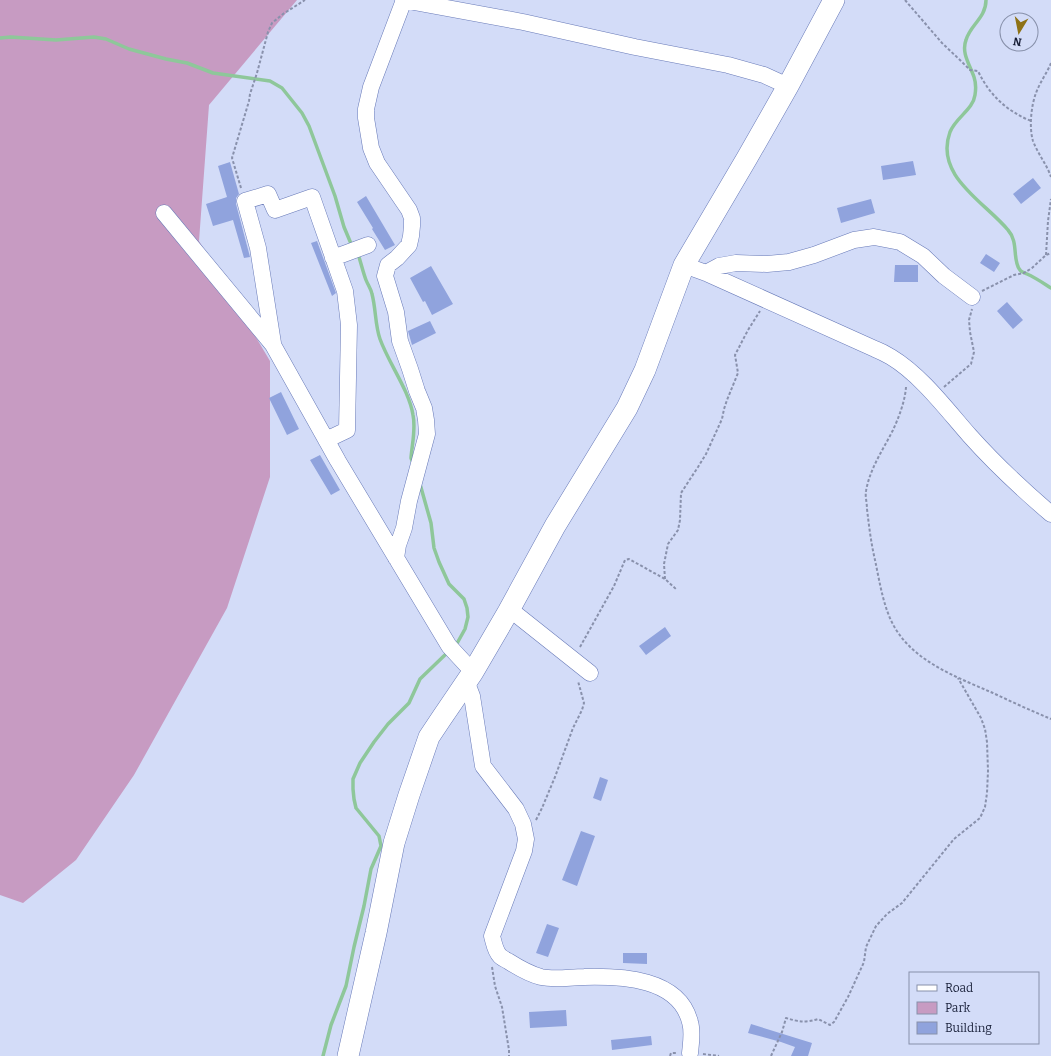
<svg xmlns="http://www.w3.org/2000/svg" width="1051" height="1056" font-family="Bitter,serif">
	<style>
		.green { fill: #c79bc2 }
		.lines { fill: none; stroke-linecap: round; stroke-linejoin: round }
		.stream { stroke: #8ec79a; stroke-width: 3.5 }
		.building { fill: #90a3dd }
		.minor-casing { stroke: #687ab8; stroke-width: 17 }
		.major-casing { stroke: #687ab8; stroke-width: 22 }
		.path { stroke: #8991ac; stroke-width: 2; stroke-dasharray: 3 2; stroke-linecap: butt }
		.minor { stroke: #fff; stroke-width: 16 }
		.major { stroke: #fff; stroke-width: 21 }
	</style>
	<rect width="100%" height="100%" fill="#d3dcf8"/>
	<path class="green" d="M0 0H297L209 105 199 241 270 361V477L227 608 134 775 76 860 23 903 0 895Z"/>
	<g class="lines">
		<path class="stream" d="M986 0C986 18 970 25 966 40 961 53 970 65 974 77 976 83 976 89 975 95 973 110 956 117 950 132 934 176 985 202 1008 230 1019 242 1012 261 1020 270 1021 272 1025 273 1027 274 1036 278 1043 283 1051 288
			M0 38 11 37 56 40 94 37 106 39 129 49 166 59 187 63 213 73 270 81 282 88 302 113 309 126 335 196 344 227 352 246
			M358 254C361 263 363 272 366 280 368 285 371 289 372 294 376 309 375 325 380 339 389 364 409 390 413 415 416 429 412 444 411 458L413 463
			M420 484 431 523 434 548 439 562 449 584 464 599 467 608 468 617 465 629 455 647
			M323 1056 331 1025 346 986 354 947 364 906 371 869 381 846 379 836 356 808 354 799 353 789V779L360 763 374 742 388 724 409 703 420 679 448 652"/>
	</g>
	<path class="building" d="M913 161 916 175 883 180 881 166Z
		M230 162 239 194 236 198V204L250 257 244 258 233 220 213 226 206 204 227 197 218 166Z
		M1033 178 1041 188 1021 204 1013 194Z
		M366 196 395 245 385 250 372 229 373 228 357 202Z
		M871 199 875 213 841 223 837 208Z
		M317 241 336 293 332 296 311 243Z
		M986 254 1000 263 994 272 980 263Z
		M895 265H918V282H894Z
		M431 266 453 304 432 315 425 301 423 302 410 278Z
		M1007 302 1023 320 1013 329 997 311Z
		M430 321 436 333 412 345 408 331Z
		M281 392 299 429 287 435 269 398Z
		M320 455 340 490 331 495 310 460Z
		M665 627 671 636 646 655 639 646Z
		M600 777 608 780 601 801 593 798Z
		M581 831 595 836 577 886 562 880Z
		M547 924 559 928 548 957 536 953Z
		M623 953H647V964L623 963Z
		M566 1010 567 1026 530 1028 529 1012Z
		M751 1024 812 1043 808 1056H791L795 1047 781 1042 748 1033Z
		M651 1036 652 1045 612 1050 611 1040Z"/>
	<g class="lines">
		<defs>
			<path id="minor" d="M403 0 523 22 635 47 728 65 764 75 788 86
				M164 213 273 345 338 461 449 646 473 672
				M333 258 368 245
				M684 265 706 273 875 349C880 351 886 354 891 357 921 375 947 410 970 436 995 464 1023 490 1051 514
				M706 273 719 266 736 263 767 264 789 262 814 255 854 240 874 237 900 242 923 256 944 276 972 297
				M273 343 258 248 245 201 268 194 275 210 312 197 345 291 349 325 347 430 326 440
				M396 558 398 545 404 528 409 501 427 434 426 420 424 408 417 391 410 369 400 341 396 312 385 276 388 265 397 258 409 245 411 236 412 226V218L409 210 377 163 371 148 366 118V109L371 87 404 0
				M508 612 517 615 590 673
				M467 683 472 696 483 766 516 809 523 824 526 839 524 851 492 936C494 943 495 951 500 956 502 958 506 960 508 961 519 968 529 974 541 977 555 980 570 977 584 977 622 976 679 978 690 1022 693 1032 691 1043 690 1053"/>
			<path id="major" d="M348 1056 376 933 394 843 409 795 429 737 441 719 473 672 508 612 555 526 627 408 645 370 684 265 747 158 788 86 834 0"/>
		</defs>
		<use href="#minor" class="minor-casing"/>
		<use href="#major" class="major-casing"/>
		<path class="path" d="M905 0 942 43 961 61 970 70 978 71C990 96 1007 111 1031 121
			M1051 63C1047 73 1040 82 1036 93 1031 106 1029 128 1033 141 1038 154 1047 165 1051 177
			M241 188 232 158 249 101 250 94 257 73 268 32 272 23 283 14 305 0
			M1046 255 1048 221 1051 199
			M982 291 1014 275 1024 273 1032 268 1046 255 1051 253
			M906 387C905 401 899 417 893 430 883 450 870 468 866 491 865 496 867 503 867 509 869 526 871 543 875 560 880 583 884 614 899 634 920 664 961 679 993 693 1012 702 1032 711 1051 719
			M944 387 971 364 974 352 970 332 969 320 972 309
			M665 579 664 564 668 544 678 530 680 520 681 493 698 467 706 454 722 419 724 409 727 400 738 373 735 355 748 330 760 311
			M580 647 614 586 625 560 629 559 665 579 677 590
			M536 820 542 808 555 777 573 728 582 710 584 703 578 681
			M492 967 495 986 502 1007 509 1050V1056
			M703 1054 719 1056
			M670 1056 671 1053H677
			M771 1056 782 1032 786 1018C800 1022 804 1023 818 1019L830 1025 834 1022 848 997 864 962 866 947 876 926 887 914 902 903 954 839 980 818 985 807 987 793 988 771 987 742 985 729 981 718 958 678"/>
		<use href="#minor" class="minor"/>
		<use href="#major" class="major"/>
	</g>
	<rect x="909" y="972" width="130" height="72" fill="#d3dcf8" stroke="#8790aa"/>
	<rect x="917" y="985" width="20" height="6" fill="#ffffff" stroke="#8790aa"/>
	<text x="945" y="992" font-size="12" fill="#161d36">Road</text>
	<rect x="917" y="1002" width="20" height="12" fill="#c79bc2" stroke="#8790aa"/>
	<text x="945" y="1012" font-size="12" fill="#161d36">Park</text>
	<rect x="917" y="1022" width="20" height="12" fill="#90a3dd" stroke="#8790aa"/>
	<text x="945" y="1032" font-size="12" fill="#161d36">Building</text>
	<g transform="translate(1019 32) rotate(190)"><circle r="19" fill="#d3dcf8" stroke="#8790aa"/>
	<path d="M0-3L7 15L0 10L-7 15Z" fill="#8e7216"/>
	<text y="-6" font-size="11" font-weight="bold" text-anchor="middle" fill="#161d36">N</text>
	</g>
</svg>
